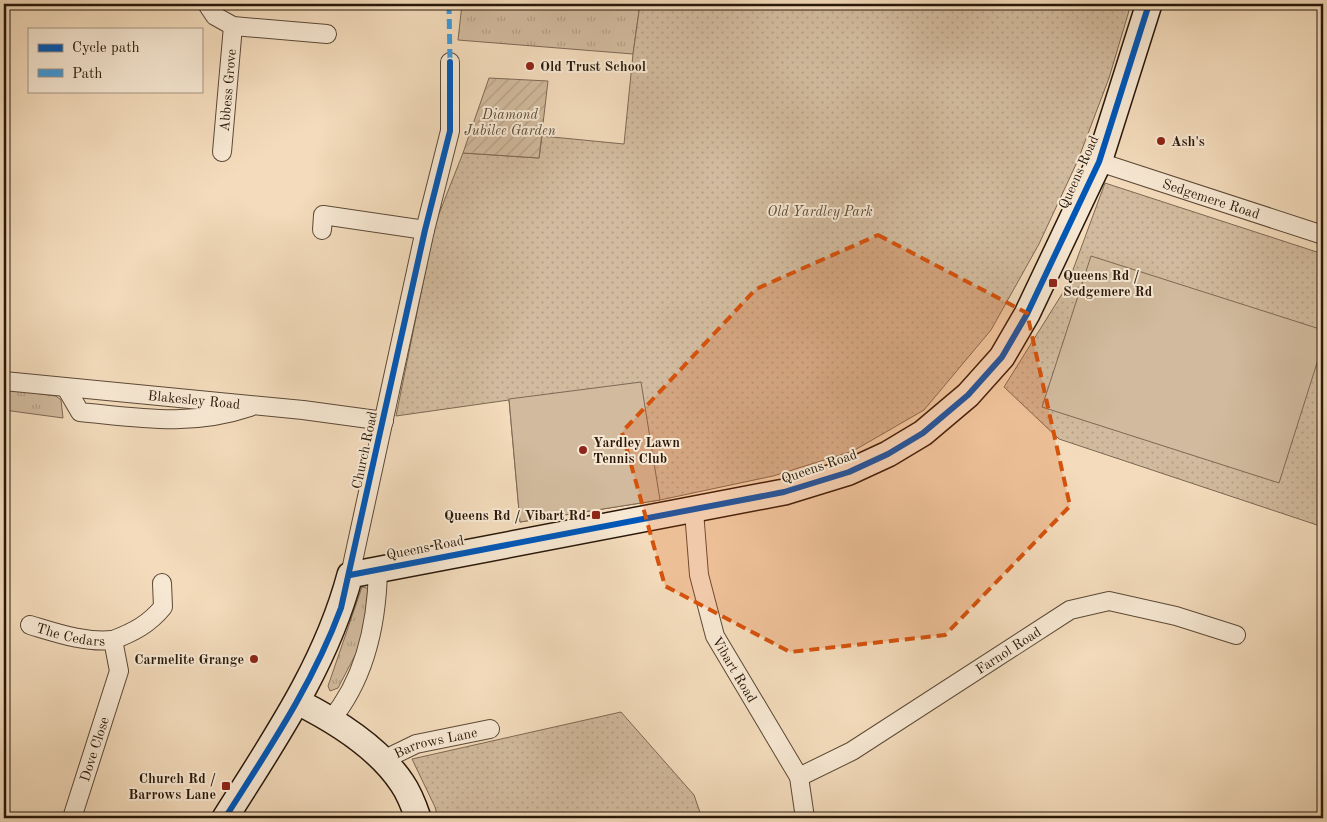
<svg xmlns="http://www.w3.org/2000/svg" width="1327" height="822" font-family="'Old Standard TT',serif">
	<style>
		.grass { fill: url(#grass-tufts); stroke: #7d6954 }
		.park { fill: url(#park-dots); stroke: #7d6954 }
		.garden { fill: url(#garden-furrows); stroke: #7d6954 }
		.pitch { fill: #d1ba9d; stroke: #7d6954 }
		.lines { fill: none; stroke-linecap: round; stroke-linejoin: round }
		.street-casing { stroke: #5c4936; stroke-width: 20 }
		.secondary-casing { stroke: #29180a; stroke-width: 28 }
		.street { stroke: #f7e8d3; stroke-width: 18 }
		.secondary { stroke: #f7e8d3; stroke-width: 25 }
		.quiet { stroke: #3d9ade; stroke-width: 5; stroke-dasharray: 10 5; stroke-linecap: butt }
		.cycleway-casing { stroke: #f7e8d3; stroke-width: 9 }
		.cycleway { stroke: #0057b8; stroke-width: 6 }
		.marked { fill: #d5520c; fill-opacity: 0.2; stroke: #d5520c; stroke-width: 4; stroke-dasharray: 10 6; stroke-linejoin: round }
		.poi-dot { fill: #8f2418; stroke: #f7e8d3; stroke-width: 2 }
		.labels { text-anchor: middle; stroke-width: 4; stroke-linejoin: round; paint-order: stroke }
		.poi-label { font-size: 14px; font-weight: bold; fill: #29180a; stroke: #f7e8d3; text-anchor: start }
		.street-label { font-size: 14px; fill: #29180a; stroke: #f7e8d3 }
		.park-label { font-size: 14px; font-style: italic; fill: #5b4936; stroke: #f7e8d3 }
	</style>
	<defs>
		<pattern id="grass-tufts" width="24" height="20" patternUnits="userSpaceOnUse" patternTransform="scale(1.25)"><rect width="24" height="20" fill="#d1ba9d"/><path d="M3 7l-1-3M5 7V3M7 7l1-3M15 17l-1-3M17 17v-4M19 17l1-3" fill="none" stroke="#b39f86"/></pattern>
		<pattern id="park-dots" width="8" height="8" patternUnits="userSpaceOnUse" patternTransform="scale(1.25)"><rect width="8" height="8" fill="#d1ba9d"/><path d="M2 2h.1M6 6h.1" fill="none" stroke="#b39f86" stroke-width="1.8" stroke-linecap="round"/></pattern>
		<pattern id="garden-furrows" width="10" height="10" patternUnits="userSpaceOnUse" patternTransform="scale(1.25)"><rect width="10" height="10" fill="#d1ba9d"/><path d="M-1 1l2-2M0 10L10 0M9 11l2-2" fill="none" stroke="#b39f86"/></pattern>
	</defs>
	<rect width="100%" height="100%" fill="#f3dbbb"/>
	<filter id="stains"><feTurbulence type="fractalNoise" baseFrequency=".004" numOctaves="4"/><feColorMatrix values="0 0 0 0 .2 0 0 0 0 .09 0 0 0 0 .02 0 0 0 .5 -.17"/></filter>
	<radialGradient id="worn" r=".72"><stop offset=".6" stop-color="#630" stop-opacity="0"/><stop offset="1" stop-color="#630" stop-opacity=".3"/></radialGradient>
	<path class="grass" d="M462 4H640L633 54 458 40Z
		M4 389 56 396 61 400 63 418 4 410Z
		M362 587 371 589 362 642 338 688 330 691 328 686Z"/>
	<path class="park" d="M640 4H1131L1109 78 1078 160 1039 244 991 330 924 410 853 451 773 476 660 500 520 522 509 400 396 416 435 224 463 153 539 158 542 136 624 144 633 54Z
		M1105 183 1323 254V527L1059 439 1004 387 1067 286Z
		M621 712 694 795 702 818H438L435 807 412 759Z"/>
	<path class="garden" d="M489 78 548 81 539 158 463 153Z"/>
	<path class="pitch" d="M1091 256 1323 330V344L1279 483 1042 407Z
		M641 382 660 500 520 522 509 399Z"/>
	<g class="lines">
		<defs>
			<g id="street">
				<path d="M207 4 215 16 233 26 327 34"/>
				<path id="s1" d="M222 152 233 26"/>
				<path id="s2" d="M1099 162 1323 235"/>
				<path d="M322 230 323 215 425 230"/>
				<path id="s3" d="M4 381 303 410 384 421"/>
				<path d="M66 388 80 412C141 418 191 427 250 407"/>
				<path id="s4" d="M694 511 699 575 715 636 799 777 805 818"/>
				<path d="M350 575 425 230 450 131V62"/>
				<path id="s5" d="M30 625C57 633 85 643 113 640L119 671 72 818"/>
				<path d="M113 640C134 632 149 624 163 607L162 583"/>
				<path d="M330 721C366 678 377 623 378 569"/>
				<path id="s6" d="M383 760 416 744 490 729"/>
				<path id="s7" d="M799 777 852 751 1070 610 1109 601 1176 616 1236 635"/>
			</g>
			<path id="secondary" d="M298 702C336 721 378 747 402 783 409 793 414 806 418 818
				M225 818C274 740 326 665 350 575L784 492 849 472 888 454 923 433 968 395 1002 357 1027 314 1099 162 1149 4"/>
		</defs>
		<use href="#street" class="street-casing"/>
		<use href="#secondary" class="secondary-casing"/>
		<use href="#street" class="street"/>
		<use href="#secondary" class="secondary"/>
		<path class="quiet" d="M449 4 450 62"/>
		<defs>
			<path id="cycleway" d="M350 575 784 492 849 472 888 454 923 433 968 395 1002 357 1027 314 1099 162 1149 4
				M225 818C268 750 313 684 341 608L425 230 450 131V62"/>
		</defs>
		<use href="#cycleway" class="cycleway-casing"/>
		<use href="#cycleway" class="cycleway"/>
	</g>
	<path class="marked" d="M878 235 1027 313 1070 506 945 635 790 652 665 586 622 432 756 289Z"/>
	<g class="poi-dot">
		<circle cx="530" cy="66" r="5"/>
		<circle cx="1161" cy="141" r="5"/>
		<rect x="1048" y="278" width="10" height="10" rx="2.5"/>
		<circle cx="583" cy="450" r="5"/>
		<rect x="591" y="510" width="10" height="10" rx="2.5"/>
		<circle cx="254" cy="659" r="5"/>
		<rect x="221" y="781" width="10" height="10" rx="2.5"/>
	</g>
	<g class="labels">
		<g class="poi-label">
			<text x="540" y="71">Old Trust School</text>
			<text x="1171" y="146">Ash's</text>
			<text x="1063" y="280">Queens Rd /<tspan x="1063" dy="16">Sedgemere Rd</tspan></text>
			<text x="593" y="447">Yardley Lawn<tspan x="593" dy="16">Tennis Club</tspan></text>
			<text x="586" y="520" text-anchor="end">Queens Rd / Vibart Rd</text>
			<text x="244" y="664" text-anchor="end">Carmelite Grange</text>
			<text x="216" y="783" text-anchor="end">Church Rd /<tspan x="216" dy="16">Barrows Lane</tspan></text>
		</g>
		<g class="street-label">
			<text dy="5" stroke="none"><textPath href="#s1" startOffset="62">Abbess Grove</textPath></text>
			<text transform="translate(1078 172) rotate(-66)" y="5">Queens Road</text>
			<text dy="5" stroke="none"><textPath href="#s2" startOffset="118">Sedgemere Road</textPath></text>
			<text dy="5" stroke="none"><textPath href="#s3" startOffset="191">Blakesley Road</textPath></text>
			<text transform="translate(364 450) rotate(-78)" y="5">Church Road</text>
			<text transform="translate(819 466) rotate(-19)" y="5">Queens Road</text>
			<text transform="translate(425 547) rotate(-11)" y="5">Queens Road</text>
			<text dy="5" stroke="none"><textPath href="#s5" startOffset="42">The Cedars</textPath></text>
			<text dy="5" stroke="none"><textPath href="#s7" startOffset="245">Farnol Road</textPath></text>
			<text dy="5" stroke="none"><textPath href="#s4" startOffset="166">Vibart Road</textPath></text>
			<text dy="5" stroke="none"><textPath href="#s6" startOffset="56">Barrows Lane</textPath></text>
			<text transform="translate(94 749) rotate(-72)" y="5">Dove Close</text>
		</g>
		<g class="park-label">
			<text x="510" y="119">Diamond<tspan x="510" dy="16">Jubilee Garden</tspan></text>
			<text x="820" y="216">Old Yardley Park</text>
		</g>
	</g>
	<rect width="1327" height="822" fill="none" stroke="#f3dbbb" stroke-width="20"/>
	<rect x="5" y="5" width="1317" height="812" fill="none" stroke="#29180a" stroke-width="2.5"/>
	<rect x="10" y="10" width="1307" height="802" fill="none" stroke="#29180a"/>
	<rect x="28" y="28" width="175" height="65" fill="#f7e8d3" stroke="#a59583"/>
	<rect x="38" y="44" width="25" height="8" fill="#0057b8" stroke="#a59583"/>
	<text x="72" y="52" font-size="15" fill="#29180a">Cycle path</text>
	<rect x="38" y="69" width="25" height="8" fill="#3d9ade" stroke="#a59583"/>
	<text x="72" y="78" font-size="15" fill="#29180a">Path</text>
	<rect width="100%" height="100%" filter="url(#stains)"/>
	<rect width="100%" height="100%" fill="url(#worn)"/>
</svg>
